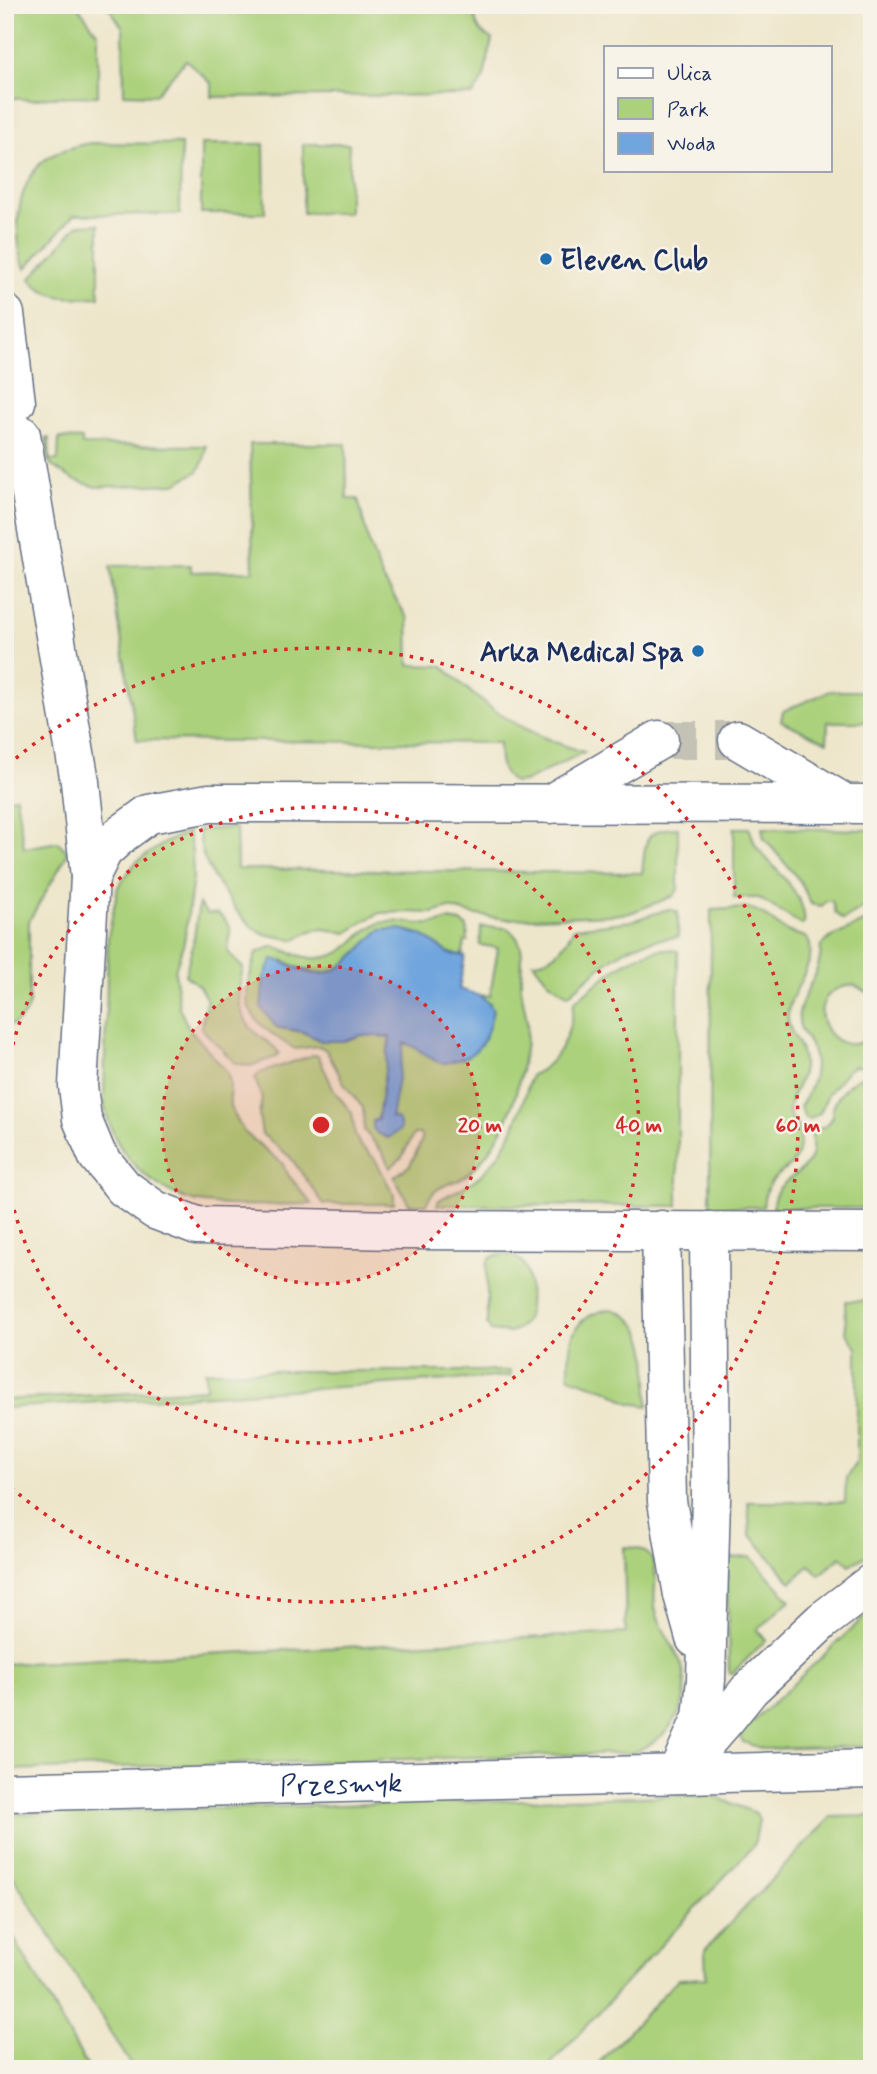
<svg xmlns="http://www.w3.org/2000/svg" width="877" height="2074" font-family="Mynerve,sans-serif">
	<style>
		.green { fill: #abd17b; stroke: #63806c; stroke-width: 2 }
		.water { fill: #71a5dd; stroke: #466a9e; stroke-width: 2 }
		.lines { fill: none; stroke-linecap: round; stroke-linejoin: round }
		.minor-tunnel { stroke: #c4c1b5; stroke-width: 38; stroke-dasharray: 38 19; stroke-linecap: butt }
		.minor-casing { stroke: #656f84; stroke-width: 41 }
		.minor { stroke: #fff; stroke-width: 38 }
		.ring { fill: none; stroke: #d62828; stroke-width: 3.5; stroke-dasharray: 3.5 7 }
		.poi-dot { fill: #1f6fb2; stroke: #f7f3e8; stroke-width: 2.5 }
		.labels { text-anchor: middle; stroke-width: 5; stroke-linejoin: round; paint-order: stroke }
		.poi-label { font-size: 28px; font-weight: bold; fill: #1b2f5e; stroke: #f7f3e8; text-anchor: start }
		.street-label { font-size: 28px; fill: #1b2f5e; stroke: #f7f3e8 }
		.centre { fill: #d62828; stroke: #f7f3e8; stroke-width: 3.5 }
		.ring-label { font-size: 21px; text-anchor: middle; font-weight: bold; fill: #d62828; stroke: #f7f3e8; stroke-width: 5; stroke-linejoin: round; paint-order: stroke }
	</style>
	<rect width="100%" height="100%" fill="#f7f3e8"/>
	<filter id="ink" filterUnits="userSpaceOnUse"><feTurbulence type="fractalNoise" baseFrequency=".0143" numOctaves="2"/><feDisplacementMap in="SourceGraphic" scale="14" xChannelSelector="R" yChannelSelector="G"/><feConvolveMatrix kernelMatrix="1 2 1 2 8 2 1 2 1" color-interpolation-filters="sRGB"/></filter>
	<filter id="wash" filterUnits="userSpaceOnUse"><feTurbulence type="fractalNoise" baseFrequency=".00686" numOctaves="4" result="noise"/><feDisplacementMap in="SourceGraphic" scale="28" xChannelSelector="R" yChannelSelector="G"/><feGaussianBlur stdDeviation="1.57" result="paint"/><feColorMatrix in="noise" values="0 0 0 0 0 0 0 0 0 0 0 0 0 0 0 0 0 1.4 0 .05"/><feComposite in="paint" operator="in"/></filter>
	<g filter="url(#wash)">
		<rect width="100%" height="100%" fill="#eee6cb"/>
		<path class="green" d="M5 5H77L98 34V96L48 97 31 100 5 97Z
			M107 5H481L475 17C477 29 482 34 492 39L484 77 473 95 212 97V84L186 60 155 95 124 94 123 28Z
			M91 143 181 144 180 214 74 215 25 269C13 236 15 191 40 164 54 151 73 146 91 143Z
			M201 144H264L265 213H201Z
			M303 144H349V213H303Z
			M99 224V297C72 298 49 301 30 279L78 225Z
			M46 438H49L50 460H58L59 438 82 439V445L206 446 204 460 198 471 175 484 96 487 74 480 52 466 48 460Z
			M250 444H346L347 499H358L369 544 382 577 408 619 409 665 443 666C485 710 527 735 584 752L524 782 514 783C498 772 500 760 499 743L137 740 110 566 191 565V572L253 571Z
			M830 691H872V722H828L827 742 781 721 783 711Z
			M16 797 24 848 58 842 67 851 66 857 29 921V1004C25 1016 19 1025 5 1026V799Z
			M236 828 237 869 642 873C646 845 641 828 678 828V889L674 896 630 913 612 915 506 919 476 915 449 908 433 913 404 912 380 913 368 919 347 933 324 929 313 930 295 940 263 934 251 926 239 914 212 875 203 855 198 830Z
			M734 828H749C753 835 753 843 758 849 773 867 808 897 804 923L802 925 759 898H734Z
			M762 828 872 830V906H866L843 920 835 913 832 901H826L822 906 811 904 800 881 764 838Z
			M188 832 192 852 193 878 184 942 175 970 179 1007 188 1027 227 1072 230 1082V1107L244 1132 282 1163 289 1176 312 1204C275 1204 235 1208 198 1202 185 1200 175 1194 163 1188 130 1168 110 1140 104 1102L108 937 118 887 136 862 166 842Z
			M199 904 207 914 217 913C239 930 227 931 228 952L243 968C237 994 236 1017 258 1035 266 1041 274 1045 279 1053L276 1057 250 1066 235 1063 201 1028 207 1000 199 986 185 975 193 944Z
			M748 908C765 911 774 926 789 932 795 935 804 934 808 940 818 956 797 986 791 1001 780 1030 801 1036 803 1061 805 1081 788 1095 789 1112 790 1120 797 1123 799 1130 801 1135 799 1146 798 1151 794 1175 766 1168 763 1207H710L711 910Z
			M668 909 678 912V937C669 938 659 939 650 941 618 947 592 975 568 995L548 981 533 962C553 962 566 944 574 928L632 921Z
			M872 918V995L854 985C790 991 834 1072 872 1034V1067L854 1066 847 1071 828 1094 820 1113 810 1119 805 1118 800 1107C810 1091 820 1069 812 1050 807 1037 797 1029 799 1014 803 989 821 976 821 946L830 938Z
			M448 920 461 922 467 927 468 941H465L462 956C445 954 438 944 423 936 409 928 395 929 380 930 342 964 337 989 283 960L278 1028 303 1032 321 1041H344L361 1035 390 1037 378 1119 373 1121 391 1118 404 1043 415 1045 490 1003 478 995 490 996 498 948 480 945 481 927 507 928C529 943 520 963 521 986 522 998 526 1011 527 1023 528 1035 525 1048 523 1060 516 1104 502 1144 468 1174 452 1187 437 1181 426 1204H409L394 1177 410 1165 422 1140 420 1134H414L402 1157 390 1168 383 1153 364 1130 363 1108 345 1085 326 1050 319 1046 295 1049C278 1039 247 1020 247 997 246 983 253 967 256 953L274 946C303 958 325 967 351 944 358 937 368 928 377 924 401 916 424 931 448 920Z
			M664 949 678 951V1206L437 1205 439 1200C450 1193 462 1189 472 1182 508 1156 520 1115 531 1075 559 1064 572 1030 574 1002 602 980 627 954 664 949Z
			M313 1055 318 1056 335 1092 352 1113 355 1135 360 1145 375 1159 394 1195V1204H324L290 1157 262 1134 259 1115 262 1099 255 1078 260 1073Z
			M864 1076 872 1078V1208H773C773 1179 799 1180 810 1159 815 1150 810 1139 813 1130 819 1128 824 1128 828 1124 833 1119 832 1114 833 1108 837 1095 851 1079 864 1076Z
			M496 1255C505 1254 515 1255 522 1262 531 1271 531 1309 526 1320 522 1327 516 1330 509 1333L491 1331 487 1324V1264L489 1259Z
			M845 1301H872V1552L850 1565 841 1557 819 1575 810 1565 791 1582 750 1534 748 1502H845L846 1478 857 1461V1348L846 1332Z
			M611 1309C655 1320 647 1370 648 1406L630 1403 607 1390 569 1377C569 1341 569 1316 611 1309Z
			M205 1371H510L511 1376 5 1408V1400L206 1389Z
			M624 1547C634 1547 646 1549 652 1559 660 1575 651 1596 656 1612 661 1629 673 1644 680 1661 696 1703 671 1739 631 1753L5 1770V1664L626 1633Z
			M751 1557 790 1600 757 1630 766 1640 732 1674H729L727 1563 731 1558Z
			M872 1613V1746L763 1749 743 1742 739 1735 861 1620Z
			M710 1795 756 1813 759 1820 754 1845 546 2069H134L5 1864V1814Z
			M872 1816V2069H593L678 1979 706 1978 705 1950 831 1817Z
			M5 1924 8 1928 89 2069H5Z"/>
		<path class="water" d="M401 929 423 936 450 954 465 956 459 989C473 993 486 996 493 1010 488 1036 481 1056 453 1061 449 1062 446 1064 442 1063 429 1061 419 1046 404 1043L391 1118H396L400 1123V1130L388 1138 377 1133 373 1128V1121L378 1119 390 1037 361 1035 344 1041H321L303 1032 276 1027 261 1007 264 977 273 959C285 961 292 967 303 971 337 984 358 950 380 930Z"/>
	</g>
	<g filter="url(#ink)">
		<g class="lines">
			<path class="minor-tunnel" d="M659 740H738"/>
			<defs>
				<g id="minor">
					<path d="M5 314 16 402"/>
					<path d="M21 435 80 782 90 877"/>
					<path d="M738 740 844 803"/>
					<path d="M550 804 659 740"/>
					<path d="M872 804 209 803 149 814 123 833 103 851 90 877 78 1086 82 1119 97 1155 124 1188 155 1210 197 1226 399 1230 872 1232"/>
					<path d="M661 1230 667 1501 683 1595 695 1638"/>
					<path d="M695 1754 725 1720 750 1689 822 1621 872 1583"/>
					<path d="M677 1774 702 1717 706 1680 711 1498 709 1231"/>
					<path id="s1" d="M5 1792 872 1769"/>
				</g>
			</defs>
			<use href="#minor" class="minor-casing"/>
			<use href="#minor" class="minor"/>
		</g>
	</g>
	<circle cx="321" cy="1125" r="159" fill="#d62828" fill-opacity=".12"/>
	<g class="ring">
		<circle cx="321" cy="1125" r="159"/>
		<path d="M5 1086A318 318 0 1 1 5 1164"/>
		<path d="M8 765A477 477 0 1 1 8 1485"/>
	</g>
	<g class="poi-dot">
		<circle cx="546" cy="259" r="7"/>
		<circle cx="698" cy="651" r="7"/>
	</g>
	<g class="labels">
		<g class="poi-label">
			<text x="560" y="269">Eleven Club</text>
			<text x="684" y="661" text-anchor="end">Arka Medical Spa</text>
		</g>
		<g class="street-label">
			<text dy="10" stroke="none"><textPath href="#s1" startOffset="336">Przesmyk</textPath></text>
		</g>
	</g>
	<circle cx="321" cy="1125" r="10" class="centre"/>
	<g class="ring-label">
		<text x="480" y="1132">20 m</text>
		<text x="639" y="1132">40 m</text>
		<text x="798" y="1132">60 m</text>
	</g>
	<rect width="877" height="2074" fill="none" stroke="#f7f3e8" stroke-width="28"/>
	<rect x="604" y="46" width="228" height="126" fill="#f7f3e8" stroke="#9fa5b1" stroke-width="2"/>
	<rect x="618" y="68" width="35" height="10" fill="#ffffff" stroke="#9fa5b1" stroke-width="2"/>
	<text x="667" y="80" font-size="21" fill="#1b2f5e">Ulica</text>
	<rect x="618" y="98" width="35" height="21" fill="#abd17b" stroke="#9fa5b1" stroke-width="2"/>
	<text x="667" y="116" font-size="21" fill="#1b2f5e">Park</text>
	<rect x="618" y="133" width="35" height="21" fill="#71a5dd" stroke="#9fa5b1" stroke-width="2"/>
	<text x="667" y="150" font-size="21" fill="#1b2f5e">Woda</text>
</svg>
